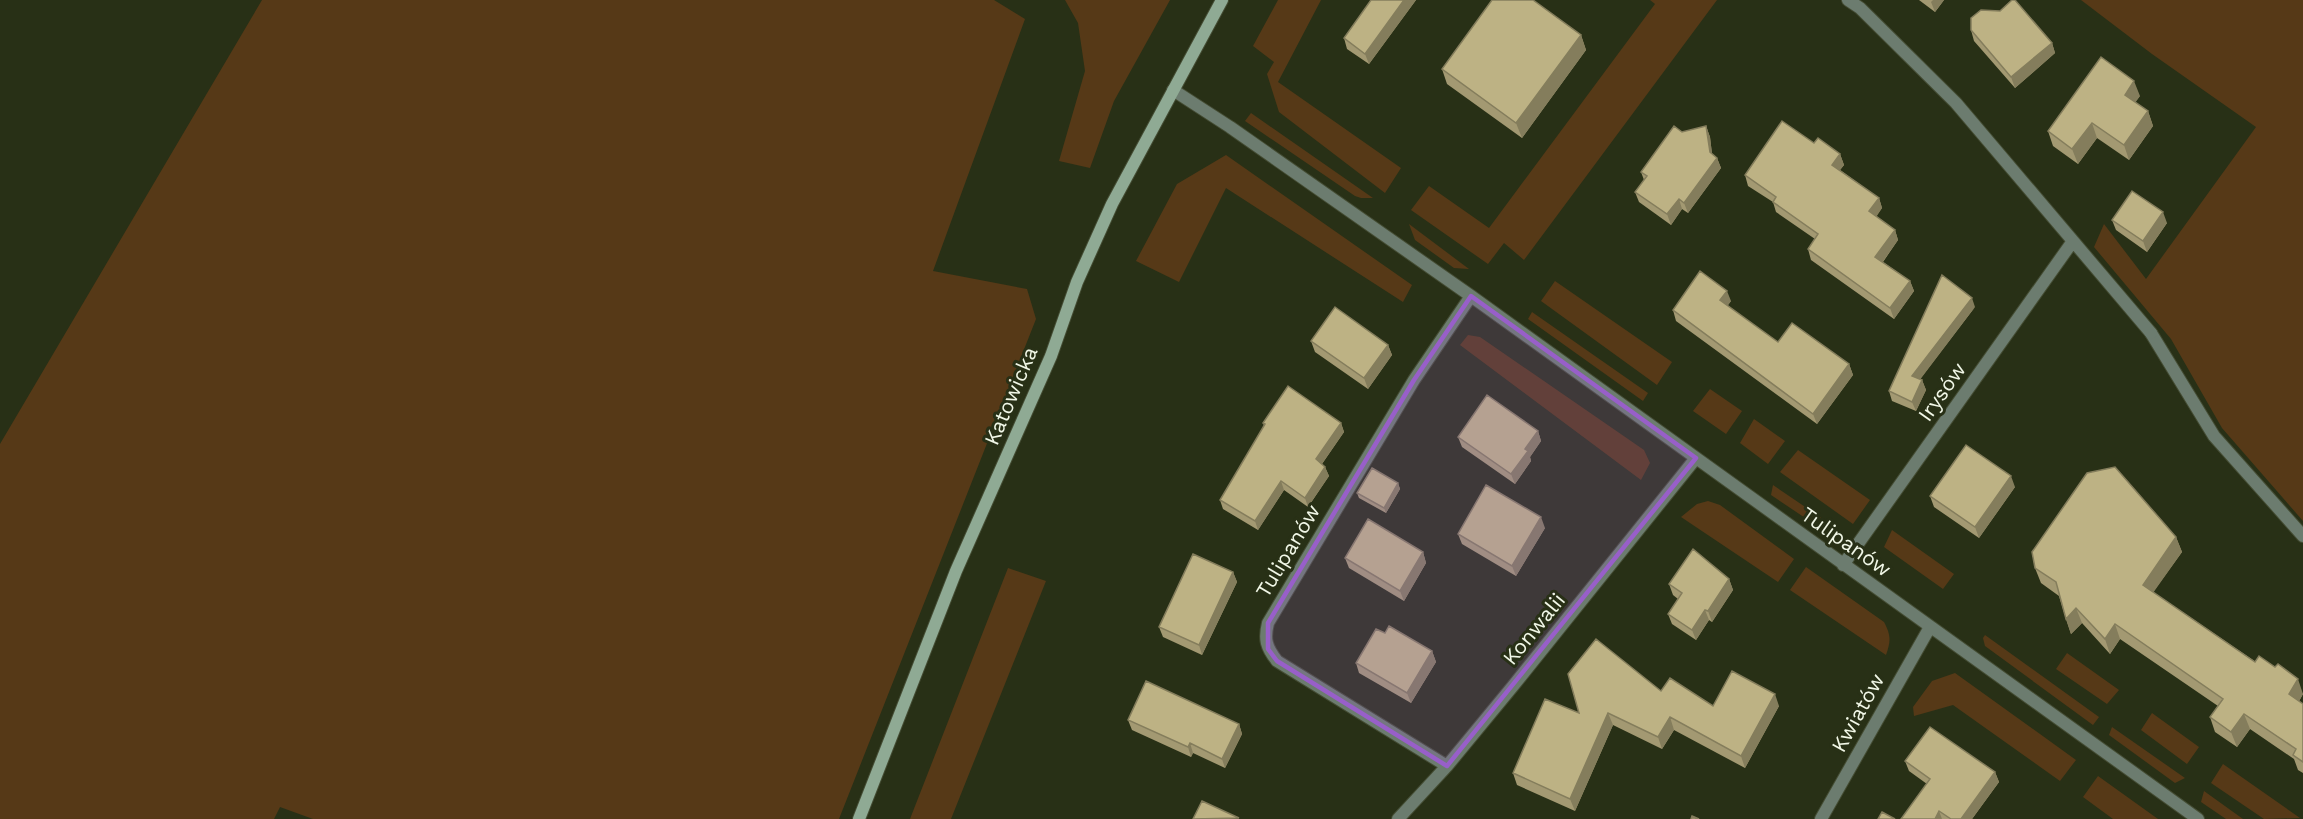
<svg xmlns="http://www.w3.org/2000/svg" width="2303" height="819" font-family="'Work Sans',sans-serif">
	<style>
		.green { fill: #563917 }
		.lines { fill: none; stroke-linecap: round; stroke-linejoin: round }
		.lane-casing { stroke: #444c33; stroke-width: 14 }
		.street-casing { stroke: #444c33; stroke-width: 14 }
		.secondary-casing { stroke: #444c33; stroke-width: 14 }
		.lane { stroke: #6c7c6f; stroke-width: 12 }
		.street { stroke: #6c7c6f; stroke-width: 12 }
		.secondary { stroke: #8faa94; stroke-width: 12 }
		.wall { fill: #a39972 }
		.shaded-wall { fill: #847d5c }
		.building { fill: #bdb284; stroke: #847d5c; stroke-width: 1.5 }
		.marked { fill: #985fc9; fill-opacity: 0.2; stroke: #985fc9; stroke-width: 4.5; stroke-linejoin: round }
		.labels { text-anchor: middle; stroke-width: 6; stroke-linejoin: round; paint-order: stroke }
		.street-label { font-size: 21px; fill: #f1f7e7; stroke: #283016 }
	</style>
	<rect width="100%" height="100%" fill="#283016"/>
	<path class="green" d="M262 0H994L1025 19 933 271 1027 289 1036 319 839 819H313L280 807 274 819H0V444Z
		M1065 0H1170L1114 101 1090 168 1059 161 1085 71 1078 23Z
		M1278 0H1321L1278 82 1401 168 1385 193 1279 112 1267 74 1274 62 1253 46Z
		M1650 0H1717L1524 260 1504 243 1488 264 1411 210 1429 186 1489 228 1655 4Z
		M2081 0H2303V521L2222 428 2171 339 2094 247 2104 224 2146 279 2256 127 2152 54Z
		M1251 113 1373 198H1361L1355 196 1245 121Z
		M1226 155 1412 285 1403 302 1226 188 1179 282 1136 261 1177 184Z
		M1409 224 1469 269 1454 268 1415 240Z
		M1555 281 1672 362 1657 385 1541 301Z
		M1532 312 1648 393 1643 401 1528 319Z
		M1468 335 1480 337 1644 450 1650 463 1641 480 1460 345Z
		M1710 389 1742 411 1726 434 1693 411Z
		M1754 419 1785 441 1768 464 1740 443Z
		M1798 450 1870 500 1853 524 1780 472Z
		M1773 485 1842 532 1829 534 1771 495Z
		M1708 501 1720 505 1794 559 1778 582 1681 517 1697 504Z
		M1892 530 1954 574 1943 589 1884 547Z
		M1806 567 1884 622C1891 635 1891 641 1886 655L1790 590Z
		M1008 568 1046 581 951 819H910Z
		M1985 635 2099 717 2093 725 1985 646 1983 638Z
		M2067 653 2119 690 2107 704 2056 669Z
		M1955 673 2076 760 2060 781 1953 705 1914 716 1913 707 1932 681Z
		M2152 713 2199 747 2187 764 2141 730Z
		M2112 727 2185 778 2175 783 2109 735Z
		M2223 764 2300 818 2264 819 2211 783Z
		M2098 776 2158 819H2113L2083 797Z
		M2204 791 2243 819H2226L2201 802Z"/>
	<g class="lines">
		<defs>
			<path id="lane" d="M2151 333 2214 436 2303 536"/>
			<path id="street" d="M1848 0 1860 8 1956 103 2151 333
				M1173 90 1230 127 1471 296 2198 819
				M1843 565 2073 241
				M1447 766 1277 661C1266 647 1264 639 1268 623L1414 380 1471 296
				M1398 819 1447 766 1513 686 1696 458
				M1821 819 1930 627"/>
			<path id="secondary" d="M859 819 956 571 1051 356 1077 282 1112 204 1222 0"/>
		</defs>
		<use href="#lane" class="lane-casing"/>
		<use href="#street" class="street-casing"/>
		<use href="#secondary" class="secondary-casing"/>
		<use href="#lane" class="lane"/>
		<use href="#street" class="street"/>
		<use href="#secondary" class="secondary"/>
	</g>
	<path class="wall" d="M1371 0H1416L1369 64 1347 49 1344 38Z
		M1919 0H1944L1935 12Z
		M1971 30 2052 43 2055 53 2015 88 1974 41Z
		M1581 35 1586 50 1522 138 1447 84 1442 69Z
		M2140 96 2135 102 2148 111 2153 126 2129 160 2097 138 2078 164 2053 146 2048 131Z
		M1706 126 1710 137 1712 154 1717 158 1721 168 1688 213 1682 209 1671 225 1639 202 1635 192 1644 180 1641 172 1682 132Z
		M1814 143 1840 154 1844 165 1840 170 1879 198 1882 208 1876 216 1895 230 1898 240 1883 262 1910 281 1914 291 1894 319 1811 260 1808 249 1815 239 1776 212 1773 202 1748 186 1745 175Z
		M2112 220 2167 223 2147 252 2116 230Z
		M1731 301 1727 306 1778 342 1849 364 1853 375 1817 424 1676 321 1673 310Z
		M1975 307 1920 379 1922 380 1926 390 1916 411 1892 401 1889 391Z
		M1311 341 1388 345 1392 355 1368 389 1315 352Z
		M1263 423H1341L1344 432 1322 464 1325 467 1329 476 1308 507 1284 490 1258 530 1223 509 1220 500 1264 426Z
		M1538 431 1541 441 1530 457 1531 461 1515 484 1462 447 1458 437Z
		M1398 483 1400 489 1386 513 1359 498 1357 493Z
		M2015 487 1979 538 1934 507 1930 496Z
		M1545 528 1516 576 1462 544 1458 534Z
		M2176 537 2182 552 2153 592 2303 694 2299 701 2303 704V773L2298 770 2294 759 2250 729 2237 747 2215 732 2210 717 2218 706 2120 639 2110 654 2082 623 2071 634 2066 619 2059 596 2041 583 2035 568Z
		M1423 552 1426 563 1404 601 1349 568 1345 558Z
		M1233 572 1237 582 1202 655 1163 637 1159 627Z
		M1729 579 1733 590 1712 622 1709 620 1696 640 1672 624 1668 614 1678 599 1673 595 1669 584Z
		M1385 633 1432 651 1436 662 1411 703 1359 673 1356 663Z
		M1661 691 1713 706H1779L1745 768 1674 730 1662 749 1613 725 1575 811 1517 785 1513 773 1579 713Z
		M1128 720 1239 724 1242 734 1225 768 1193 753 1191 757 1132 730Z
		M1905 761 1995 772 1999 782 1972 819H1901L1927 784 1909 771Z"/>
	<path class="shaded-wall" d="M1404 0H1416L1369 64 1365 54Z
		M1933 0H1944L1935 12 1931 2Z
		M1581 35 1586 50 1522 138 1516 123Z
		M2052 43 2055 53 2015 88 2011 77Z
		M2134 81 2140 96 2130 110 2125 95Z
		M2148 111 2153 126 2129 160 2124 145Z
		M2092 123 2097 138 2078 164 2072 149Z
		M1706 126 1710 137 1713 162 1717 158 1721 168 1688 213 1684 203 1710 152Z
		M1840 154 1844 165 1836 175 1832 165Z
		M1879 198 1882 208 1873 222 1869 211Z
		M1679 199 1682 209 1671 225 1667 214Z
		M2163 212 2167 223 2147 252 2143 241Z
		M1895 230 1898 240 1879 267 1875 257Z
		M1910 281 1914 291 1894 319 1890 308Z
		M1727 291 1731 301 1724 311 1720 300Z
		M1972 298 1975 307 1916 385 1912 376Z
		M1388 345 1392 355 1368 389 1364 378Z
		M1849 364 1853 375 1817 424 1813 414Z
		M1922 380 1926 390 1916 411 1912 402Z
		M1341 423 1344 432 1319 468 1316 459Z
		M1538 431 1541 441 1530 457 1531 461 1515 484 1511 474 1525 449Z
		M1325 467 1329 476 1308 507 1305 498Z
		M2011 476 2015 487 1979 538 1975 527Z
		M1281 481 1284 490 1258 530 1255 521Z
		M1398 483 1400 489 1386 513 1384 508Z
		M1541 517 1545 528 1516 576 1512 566Z
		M2176 537 2182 552 2148 600 2143 585Z
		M1423 552 1426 563 1404 601 1400 591Z
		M1233 572 1237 582 1202 655 1199 645Z
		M1729 579 1733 590 1712 622 1708 611Z
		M2076 608 2082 623 2071 634 2066 619Z
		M1705 610 1709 620 1696 640 1692 630Z
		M2115 624 2120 639 2110 654 2105 639Z
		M1432 651 1436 662 1411 703 1407 693Z
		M2298 679 2303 694 2295 709 2289 694Z
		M1775 694 1779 706 1745 768 1741 756Z
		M1608 713 1613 725 1575 811 1570 799Z
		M2244 714 2250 729 2237 747 2231 732Z
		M1670 717 1674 730 1662 749 1658 737Z
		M1239 724 1242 734 1225 768 1222 759Z
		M1190 743 1193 753 1191 757 1188 747Z
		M1995 772 1999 782 1972 819H1961Z
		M1939 811 1942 819H1935Z"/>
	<path class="building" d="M1371 0H1404L1365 54 1344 38Z
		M1492 0H1533L1581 35 1516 123 1442 69Z
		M2012 0H2015L2052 43 2011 77 1971 30V18L1981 10 2000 11Z
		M2101 57 2134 81 2125 95 2148 111 2124 145 2092 123 2072 149 2048 131Z
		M1782 121 1814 143 1818 138 1840 154 1832 165 1879 198 1869 211 1895 230 1875 257 1910 281 1890 308 1808 249 1818 234 1773 202 1776 197 1745 175Z
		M1674 126 1682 132 1706 126 1710 152 1717 158 1684 203 1679 199 1667 214 1635 192 1647 176 1641 172Z
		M2132 191 2163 212 2143 241 2112 220Z
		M1700 271 1727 291 1720 300 1778 342 1792 323 1849 364 1813 414 1673 310Z
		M1942 275 1972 298 1912 376 1922 380 1912 402 1889 391Z
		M1335 307 1388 345 1364 378 1311 341Z
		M1288 386 1341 423 1316 459 1325 467 1305 498 1281 481 1255 521 1220 500 1265 424 1263 423Z
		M1487 395 1538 431 1525 449 1528 451 1511 474 1458 437Z
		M1966 445 2011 476 1975 527 1930 496Z
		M2115 467 2176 537 2143 585 2255 662 2259 656 2275 667 2278 664 2298 679 2289 694 2303 704V762L2293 755 2296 749 2244 714 2231 732 2210 717 2223 699 2115 624 2105 639 2076 608 2066 619 2056 582 2035 568 2032 552 2087 473Z
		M1372 468 1398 483 1384 508 1357 493Z
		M1486 485 1541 517 1512 566 1458 534Z
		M1368 519 1423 552 1400 591 1345 558Z
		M1693 549 1729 579 1708 611 1705 610 1692 630 1668 614 1682 593 1669 584Z
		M1193 554 1233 572 1199 645 1159 627Z
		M1389 626 1432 651 1407 693 1356 663 1376 629 1385 633Z
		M1596 639 1661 691 1670 678 1713 706 1732 671 1775 694 1741 756 1670 717 1658 737 1608 713 1570 799 1513 773 1545 699 1579 713 1568 674Z
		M1146 681 1239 724 1222 759 1190 743 1188 747 1128 720Z
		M1930 727 1995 772 1961 819H1951L1939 811 1935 819H1901L1930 779 1905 761Z
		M1202 801 1239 818 1193 819Z
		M1882 812 1895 819H1878Z
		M1692 816 1699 819H1691Z"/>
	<path class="marked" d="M1471 296 1696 458 1447 766 1277 661 1268 649V623L1414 380Z"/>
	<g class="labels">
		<g class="street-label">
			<text transform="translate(1942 392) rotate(-55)" y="7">Irysów</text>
			<text transform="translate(1011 396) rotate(-67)" y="7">Katowicka</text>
			<text transform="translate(1846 542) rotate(35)" y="7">Tulipanów</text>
			<text transform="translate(1288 551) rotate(-59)" y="7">Tulipanów</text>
			<text transform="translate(1534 629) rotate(-51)" y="7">Konwalii</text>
			<text transform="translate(1858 713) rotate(-61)" y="7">Kwiatów</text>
		</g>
	</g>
</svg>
